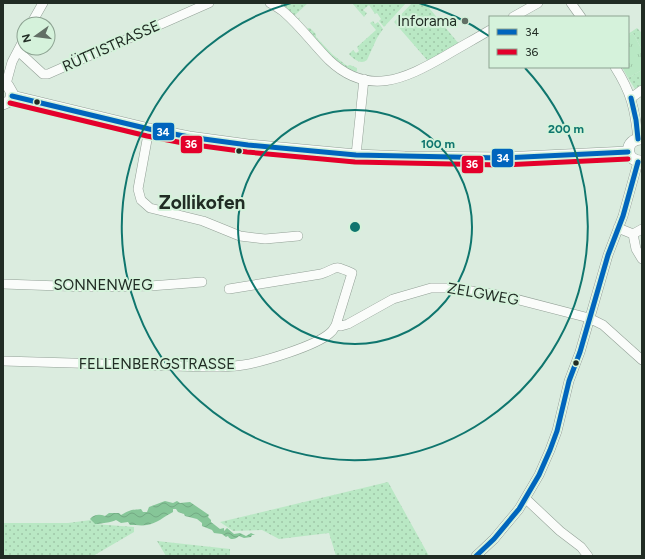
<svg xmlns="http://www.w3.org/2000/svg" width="645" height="559" font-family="Figtree,sans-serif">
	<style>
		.grass { fill: url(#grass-dots) }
		.park { fill: url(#park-tufts) }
		.water { fill: url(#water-waves) }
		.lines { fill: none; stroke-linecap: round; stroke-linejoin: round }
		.minor-casing { stroke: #92a096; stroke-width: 10 }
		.major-casing { stroke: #92a096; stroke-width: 12 }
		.minor { stroke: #fafcfa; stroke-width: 9 }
		.major { stroke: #fafcfa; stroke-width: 11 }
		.bus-1-casing { stroke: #d5f2db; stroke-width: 8 }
		.bus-2-casing { stroke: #d5f2db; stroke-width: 8 }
		.bus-1 { stroke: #0065bd; stroke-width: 5 }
		.bus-2 { stroke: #e4002b; stroke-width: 5 }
		.ring { fill: none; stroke: #0f766e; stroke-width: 2 }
		.poi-dot { fill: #626f65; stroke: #d5f2db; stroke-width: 1.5 }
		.bus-dot { fill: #212c24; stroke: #d5f2db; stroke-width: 1.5 }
		.labels { text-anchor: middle; stroke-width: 4; stroke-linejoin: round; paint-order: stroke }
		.poi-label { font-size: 15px; fill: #212c24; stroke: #d5f2db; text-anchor: end }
		.street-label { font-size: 15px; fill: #212c24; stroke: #d5f2db }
		.district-label { font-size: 19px; font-weight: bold; fill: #212c24; stroke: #d5f2db }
		.centre { fill: #0f766e; stroke: #d5f2db; stroke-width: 2 }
		.ring-label { font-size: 12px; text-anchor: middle; font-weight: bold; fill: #0f766e; stroke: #d5f2db; stroke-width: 4; stroke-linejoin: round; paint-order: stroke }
		.line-badge { stroke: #d5f2db; stroke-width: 1.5 }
		.badge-label { font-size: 11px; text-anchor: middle; font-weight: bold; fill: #fff }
	</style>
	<defs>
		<pattern id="grass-dots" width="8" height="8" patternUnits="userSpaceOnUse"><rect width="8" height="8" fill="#b9e8c4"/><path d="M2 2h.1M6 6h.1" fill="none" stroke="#9fc7a8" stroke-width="1.8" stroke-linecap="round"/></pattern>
		<pattern id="park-tufts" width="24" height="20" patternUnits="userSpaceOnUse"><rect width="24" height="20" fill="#b9e8c4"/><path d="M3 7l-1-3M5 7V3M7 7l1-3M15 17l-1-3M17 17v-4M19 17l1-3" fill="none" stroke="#9fc7a8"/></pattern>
		<pattern id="water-waves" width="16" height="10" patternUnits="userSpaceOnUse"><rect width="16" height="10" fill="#86c698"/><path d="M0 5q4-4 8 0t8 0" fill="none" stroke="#73aa83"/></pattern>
	</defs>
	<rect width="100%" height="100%" fill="#dbecdf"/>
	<path class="grass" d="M276 3H308L295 15 298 19 300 17 299 21Z
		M352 3H406L384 27 379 21 381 19 377 13 375 14 369 5 363 10 367 13 364 17Z
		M412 3H425L459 44 428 61 394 22Z
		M373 21 375 24 378 22 383 29 377 38 367 60C361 65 353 59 349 54L353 50 356 53 359 51 357 47 376 30 370 23Z
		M308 28H310L316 34V37L332 54 347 66 350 65 357 68V71L356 72C335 65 321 46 307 30Z
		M637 28 642 33V50L633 33 628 36V34Z
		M642 70V86L635 89 628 78Z
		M388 482 429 556H336L329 533 279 539 262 530 233 531 220 522Z
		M91 520 95 524 134 527V532L93 556H3V523H68Z
		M157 541 230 549V556H166Z"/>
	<path class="park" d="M633 33 642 50V70L628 78 622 67H628V36Z"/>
	<path class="water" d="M165 501 173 503 177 501 180 503 190 502 209 515 208 517 211 520V522L220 529 224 528V531L227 528 234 534 240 533 246 536 251 533 255 535H252L251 537 244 538 239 536C236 539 230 541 228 536L226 537 222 534 214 533 212 530 202 526V523L197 519 185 516 184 514 178 512 176 509H173V512C165 516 156 524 147 525 142 526 135 525 130 525L128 522 121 523 116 520C113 522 99 524 95 524L90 519C94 514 100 514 105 516L109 513H119L121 515C124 514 125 512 129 511 132 509 137 510 141 509L143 512H147L149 507Z"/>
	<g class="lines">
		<defs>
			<path id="minor" d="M270 3C275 6 281 9 285 13 301 27 314 45 329 60 368 97 405 79 445 56 460 47 475 39 490 30
				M571 3 581 17
				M513 17 538 3
				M31 24 43 3
				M18 51 43 74H48L209 3
				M615 67C631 92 635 109 638 139
				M6 84 12 62 24 39
				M631 98 642 90
				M149 129 138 189 141 200 150 208 203 221 240 236 265 239 298 236
				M356 155 364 79
				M618 228 633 234 642 229
				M633 234 636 249 642 259
				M3 284 89 287 150 286 202 282
				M336 325 341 326 348 324 393 299 431 288H452L504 296 589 318 603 325 642 360
				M3 361 209 367C220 367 231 367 243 365 262 362 316 346 330 333 333 331 334 328 336 325L352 273C332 264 339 268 321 274L229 289
				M526 499 560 531 581 547 588 556
				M476 556 494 539 519 509 539 475 550 450 557 431 569 381 580 352 608 255 623 216 638 162"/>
			<path id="major" d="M3 83 8 86 12 93 10 101 3 104
				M12 96 149 129 189 137 248 145 356 155 405 157 501 158 628 152
				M642 139C624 138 624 162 642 161"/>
		</defs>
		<use href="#minor" class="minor-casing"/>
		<use href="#major" class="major-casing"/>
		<use href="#minor" class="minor"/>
		<use href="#major" class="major"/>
		<defs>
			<path id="bus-1" d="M12 96 149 129 189 137 248 145 356 155 501 158 628 152
				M631 98 636 120 638 139
				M476 556 494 539 519 509 539 475 550 450 557 431 569 381 580 352 608 255 623 216 638 162"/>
			<path id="bus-2" d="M10 103 147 136 188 144 247 152 355 162 501 165 628 159"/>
		</defs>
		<use href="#bus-1" class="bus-1-casing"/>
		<use href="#bus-2" class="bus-2-casing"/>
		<use href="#bus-1" class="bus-1"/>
		<use href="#bus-2" class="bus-2"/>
	</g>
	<g class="ring">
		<circle cx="355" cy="227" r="117"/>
		<path d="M419 3A233 233 0 0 1 489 36M525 68A233 233 0 1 1 291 3"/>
	</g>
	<circle class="poi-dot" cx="465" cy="21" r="4"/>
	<g class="bus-dot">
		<circle cx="37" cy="102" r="3.5"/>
		<circle cx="239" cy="151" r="3.5"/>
		<circle cx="576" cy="363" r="3.5"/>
	</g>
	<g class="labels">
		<g class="poi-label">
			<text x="457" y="26">Inforama</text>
		</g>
		<g class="street-label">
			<text transform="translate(111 46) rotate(-24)" y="5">RÜTTISTRASSE</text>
			<text x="103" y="290">SONNENWEG</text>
			<text transform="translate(483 294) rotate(10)" y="5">ZELGWEG</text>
			<text x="157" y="369">FELLENBERGSTRASSE</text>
		</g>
		<g class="district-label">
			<text x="202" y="209">Zollikofen</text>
		</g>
	</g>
	<circle cx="355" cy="227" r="6" class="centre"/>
	<g class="ring-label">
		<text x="566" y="133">200 m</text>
		<text x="438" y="148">100 m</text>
	</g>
	<g class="line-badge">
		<rect x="152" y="122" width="23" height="19" rx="4" fill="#0065bd"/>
		<rect x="180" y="135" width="23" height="19" rx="4" fill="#e4002b"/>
		<rect x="491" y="148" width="23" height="20" rx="4" fill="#0065bd"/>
		<rect x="461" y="155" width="23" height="19" rx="4" fill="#e4002b"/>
	</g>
	<g class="badge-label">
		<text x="163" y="136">34</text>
		<text x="191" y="148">36</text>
		<text x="503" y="162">34</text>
		<text x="472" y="168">36</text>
	</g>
	<rect width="645" height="559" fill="none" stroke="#212c24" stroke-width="8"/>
	<rect x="489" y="16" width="140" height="52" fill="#d5f2db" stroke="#8da392"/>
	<rect x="497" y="29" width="20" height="6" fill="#0065bd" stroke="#8da392"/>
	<text x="525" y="36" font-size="12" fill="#212c24">34</text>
	<rect x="497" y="49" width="20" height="6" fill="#e4002b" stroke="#8da392"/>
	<text x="525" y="56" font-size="12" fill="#212c24">36</text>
	<g transform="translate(36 36) rotate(256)"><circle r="19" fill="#d5f2db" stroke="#8da392"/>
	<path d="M0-3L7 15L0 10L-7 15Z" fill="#626f65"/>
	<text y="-6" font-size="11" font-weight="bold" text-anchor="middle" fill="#212c24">N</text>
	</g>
</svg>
